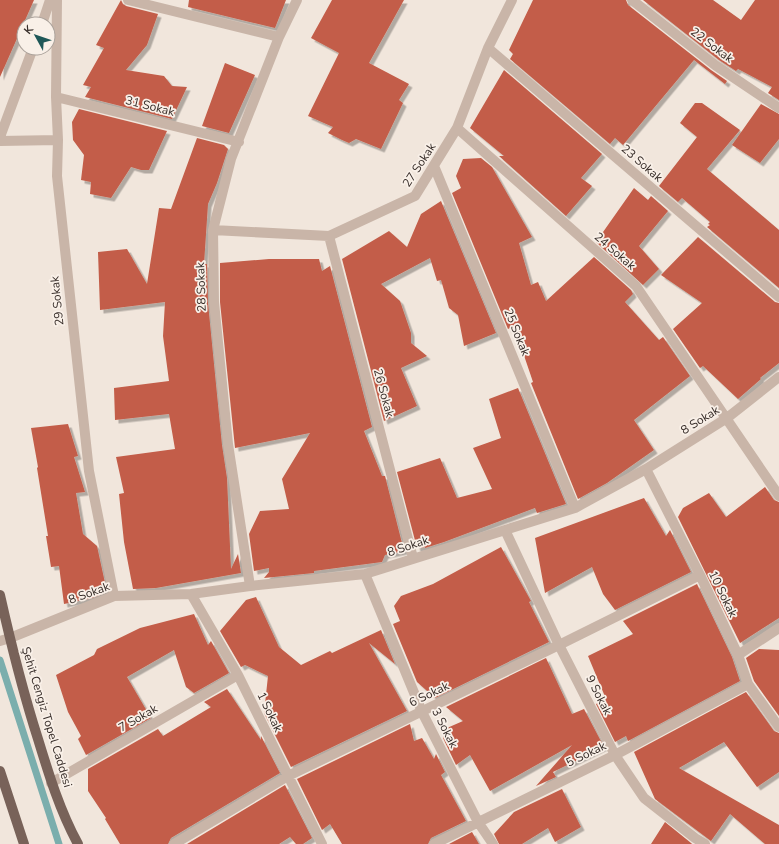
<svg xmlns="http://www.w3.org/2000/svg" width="779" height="844" font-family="'Nunito Sans',sans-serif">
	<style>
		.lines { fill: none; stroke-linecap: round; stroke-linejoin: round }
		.stream { stroke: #7baead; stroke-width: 7 }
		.building { fill: #c35d48; filter: url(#shadow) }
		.minor { stroke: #c9b5a8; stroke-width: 10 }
		.major { stroke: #786259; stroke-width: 10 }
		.labels { text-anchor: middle; stroke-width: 3.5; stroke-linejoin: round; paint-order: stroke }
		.street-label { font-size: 12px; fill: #362c28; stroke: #f9f0e8 }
	</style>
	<defs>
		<filter id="shadow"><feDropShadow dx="3.5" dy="3.5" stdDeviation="0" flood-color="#0004"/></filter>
	</defs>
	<rect width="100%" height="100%" fill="#f1e6dc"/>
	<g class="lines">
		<path class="stream" d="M0 660 59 844"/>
	</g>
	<path class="building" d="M0 0H34L0 77Z
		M121 0 123 4 126 6 158 14 147 45 126 70 164 76 172 86 187 87 172 119 85 97 91 87 83 85 104 48 96 45Z
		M189 0H286L275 28 188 7Z
		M332 0H404L369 63 409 84 399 100 403 103 381 149 356 139 349 143 342 140 328 133 333 127 308 116 339 53 311 38Z
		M533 0H626L628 5 711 70 727 81 725 84 694 60 623 145 615 138 610 144 510 59 513 54 509 50Z
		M643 0H713L741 20 755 0H779V100L768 93 772 87 738 69 736 71 719 60Z
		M225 63 255 75 229 133 202 126Z
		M504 70 602 154 581 178 592 186 566 216 499 156H504L470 128Z
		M695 103H702L740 130 707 169 779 230V288L707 227 710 225 708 224 710 222 682 198 678 202 659 186 697 137 680 123Z
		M761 104 779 114V139L760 163 732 145Z
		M79 109 167 131 149 170H141L131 167 111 198 90 194 91 182 81 180 84 155 73 140 72 122Z
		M197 138 224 145 228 149 217 183 208 204 204 264H207L208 303 222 445 227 478 231 569 238 554 241 573 156 588 133 589 124 542 119 494 124 493 116 457 175 449 169 414 115 420 114 388 169 381 163 336 165 302 100 310 98 252 127 249 147 284 159 208 171 209Z
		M481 158 492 167 532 237 519 243 531 285 538 282 546 301 594 257 631 290 633 294 625 302 659 340 663 337 690 376 634 420 654 450 607 483 578 499 531 383 533 382 514 326 508 329 452 193 461 188 456 176 463 159Z
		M634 188 648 200 651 196 668 211 639 246 659 269 643 285 596 242Z
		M441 201 496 333 464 346 458 315 449 308 441 280 437 281 430 258 381 284 400 301 411 333V343L427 356 401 368 417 406 384 421 342 259 389 231 407 247 421 214Z
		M698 237 775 302 779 303V363L760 378 761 379 738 399 703 366 700 368 673 329 702 303 661 275Z
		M269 259H319L322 271 330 266 372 427 364 431 382 476H385L404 551 385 555 382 562 314 571V573L264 578 269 572V568L254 571 249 534 260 511 289 509 282 479 310 433 235 448 220 302V263Z
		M518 388 566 504 537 513 535 508 444 542 425 548V547L417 548 397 472 440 458 457 498 492 489 473 448 501 438 489 399Z
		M68 424 78 456 74 457 85 492 76 493 83 534 97 546 107 592 92 598 64 604 59 566 51 567 46 536H48L37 468 38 467 31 428Z
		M765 487 774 500 779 502V618L740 643 678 517 683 508 709 493 726 517Z
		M644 498 666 536 670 530 691 572 615 610 603 594 592 567 545 593 535 538Z
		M501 547 531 601 529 602 549 642 435 698 417 682 393 624 400 621 394 606 401 596 433 584Z
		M697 584 732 657 740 681 628 741 626 736 615 742 596 704 606 699 588 656 633 634 623 621Z
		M256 597 279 647 301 665 330 651 332 653 381 630 395 664 369 643 407 711 291 767 264 713 268 676 245 665 241 667 220 631 246 600Z
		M194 614 208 645 211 641 229 673 194 693 186 687 174 650 127 677 151 718 86 755 78 739 81 736 68 712 56 675 94 655 97 649 140 628Z
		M759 649 779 650V716L754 681 746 658Z
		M546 658 572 714 584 709 604 747 553 772 556 777 536 786 572 745 490 791 470 755 456 765 443 738 447 728 463 721 446 707Z
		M227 689 261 740V736L280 773 171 838 168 844H120L105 819 106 818 88 791V769L158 729 163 736 211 707 204 702Z
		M746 692 774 731 779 733V772L757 787 724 742 679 768 779 825V844H765L730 814 711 841 655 799 634 752Z
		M410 724 414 741 422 738 434 759 436 754 445 772 441 775 466 821 431 838 428 844H342L330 824 322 830 297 779Z
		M285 785 312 838 303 844H296L290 837 279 844H187Z
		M562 789 581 827 555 842 548 828 522 844H499L494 834 514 812Z
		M665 822 691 843 692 844H651Z
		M472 832 479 844H449Z"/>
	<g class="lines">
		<path class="minor" d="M57 0 56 97 58 140 57 176 89 471 114 596
			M128 0 279 37
			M632 0 715 65 779 108
			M42 24 50 0
			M488 48 779 297
			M56 97 239 142
			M457 128 636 286 779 496
			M0 137 33 48
			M0 141 58 140
			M434 166 575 508
			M213 230 329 236 415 196 457 128 488 48 512 0
			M329 236 413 558
			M646 469 700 575 738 655 748 684 779 727
			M505 530 559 645 615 755 644 798 695 838 705 844
			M365 574 422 712 478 822 493 844
			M250 586 228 444 214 302 213 230 231 159 279 37 297 0
			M191 594 238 675 322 844
			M0 641 10 638 114 596 191 594 250 586 365 574 575 508 646 469 727 418 779 377
			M738 655 779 628
			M51 783 238 675
			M174 844 288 776 559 645 700 575
			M434 844 615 755 748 684"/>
		<path class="major" d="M0 595C11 644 23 692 38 739 49 775 60 811 78 844
			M0 771 24 844"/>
	</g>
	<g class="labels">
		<g class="street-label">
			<text transform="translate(712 45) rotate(37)" y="4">22 Sokak</text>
			<text transform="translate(150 106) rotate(14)" y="4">31 Sokak</text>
			<text transform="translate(642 163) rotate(41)" y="4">23 Sokak</text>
			<text transform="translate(419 165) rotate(-57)" y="4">27 Sokak</text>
			<text transform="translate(615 251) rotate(41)" y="4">24 Sokak</text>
			<text transform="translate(201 287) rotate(-92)" y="4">28 Sokak</text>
			<text transform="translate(57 301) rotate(-96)" y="4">29 Sokak</text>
			<text transform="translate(517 332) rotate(68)" y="4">25 Sokak</text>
			<text transform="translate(384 393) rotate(75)" y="4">26 Sokak</text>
			<text transform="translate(700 420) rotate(-32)" y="4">8 Sokak</text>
			<text transform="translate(408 546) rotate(-18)" y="4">8 Sokak</text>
			<text transform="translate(89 593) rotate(-20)" y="4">8 Sokak</text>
			<text transform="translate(723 594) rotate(64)" y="4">10 Sokak</text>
			<text transform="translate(429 694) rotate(-26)" y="4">6 Sokak</text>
			<text transform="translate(599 695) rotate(63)" y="4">9 Sokak</text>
			<text transform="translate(270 712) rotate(64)" y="4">1 Sokak</text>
			<text transform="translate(47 717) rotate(73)" y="4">Şehit Cengiz Topel Caddesi</text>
			<text transform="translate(138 718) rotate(-30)" y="4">7 Sokak</text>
			<text transform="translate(445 728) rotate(63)" y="4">3 Sokak</text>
			<text transform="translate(586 754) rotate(-26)" y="4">5 Sokak</text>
		</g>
	</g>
	<g transform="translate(36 36) rotate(310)"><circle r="19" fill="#f9f0e8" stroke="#aba29b"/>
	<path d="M0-3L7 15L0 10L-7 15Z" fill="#1e5757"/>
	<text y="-6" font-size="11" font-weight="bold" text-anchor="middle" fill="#362c28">K</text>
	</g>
</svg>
